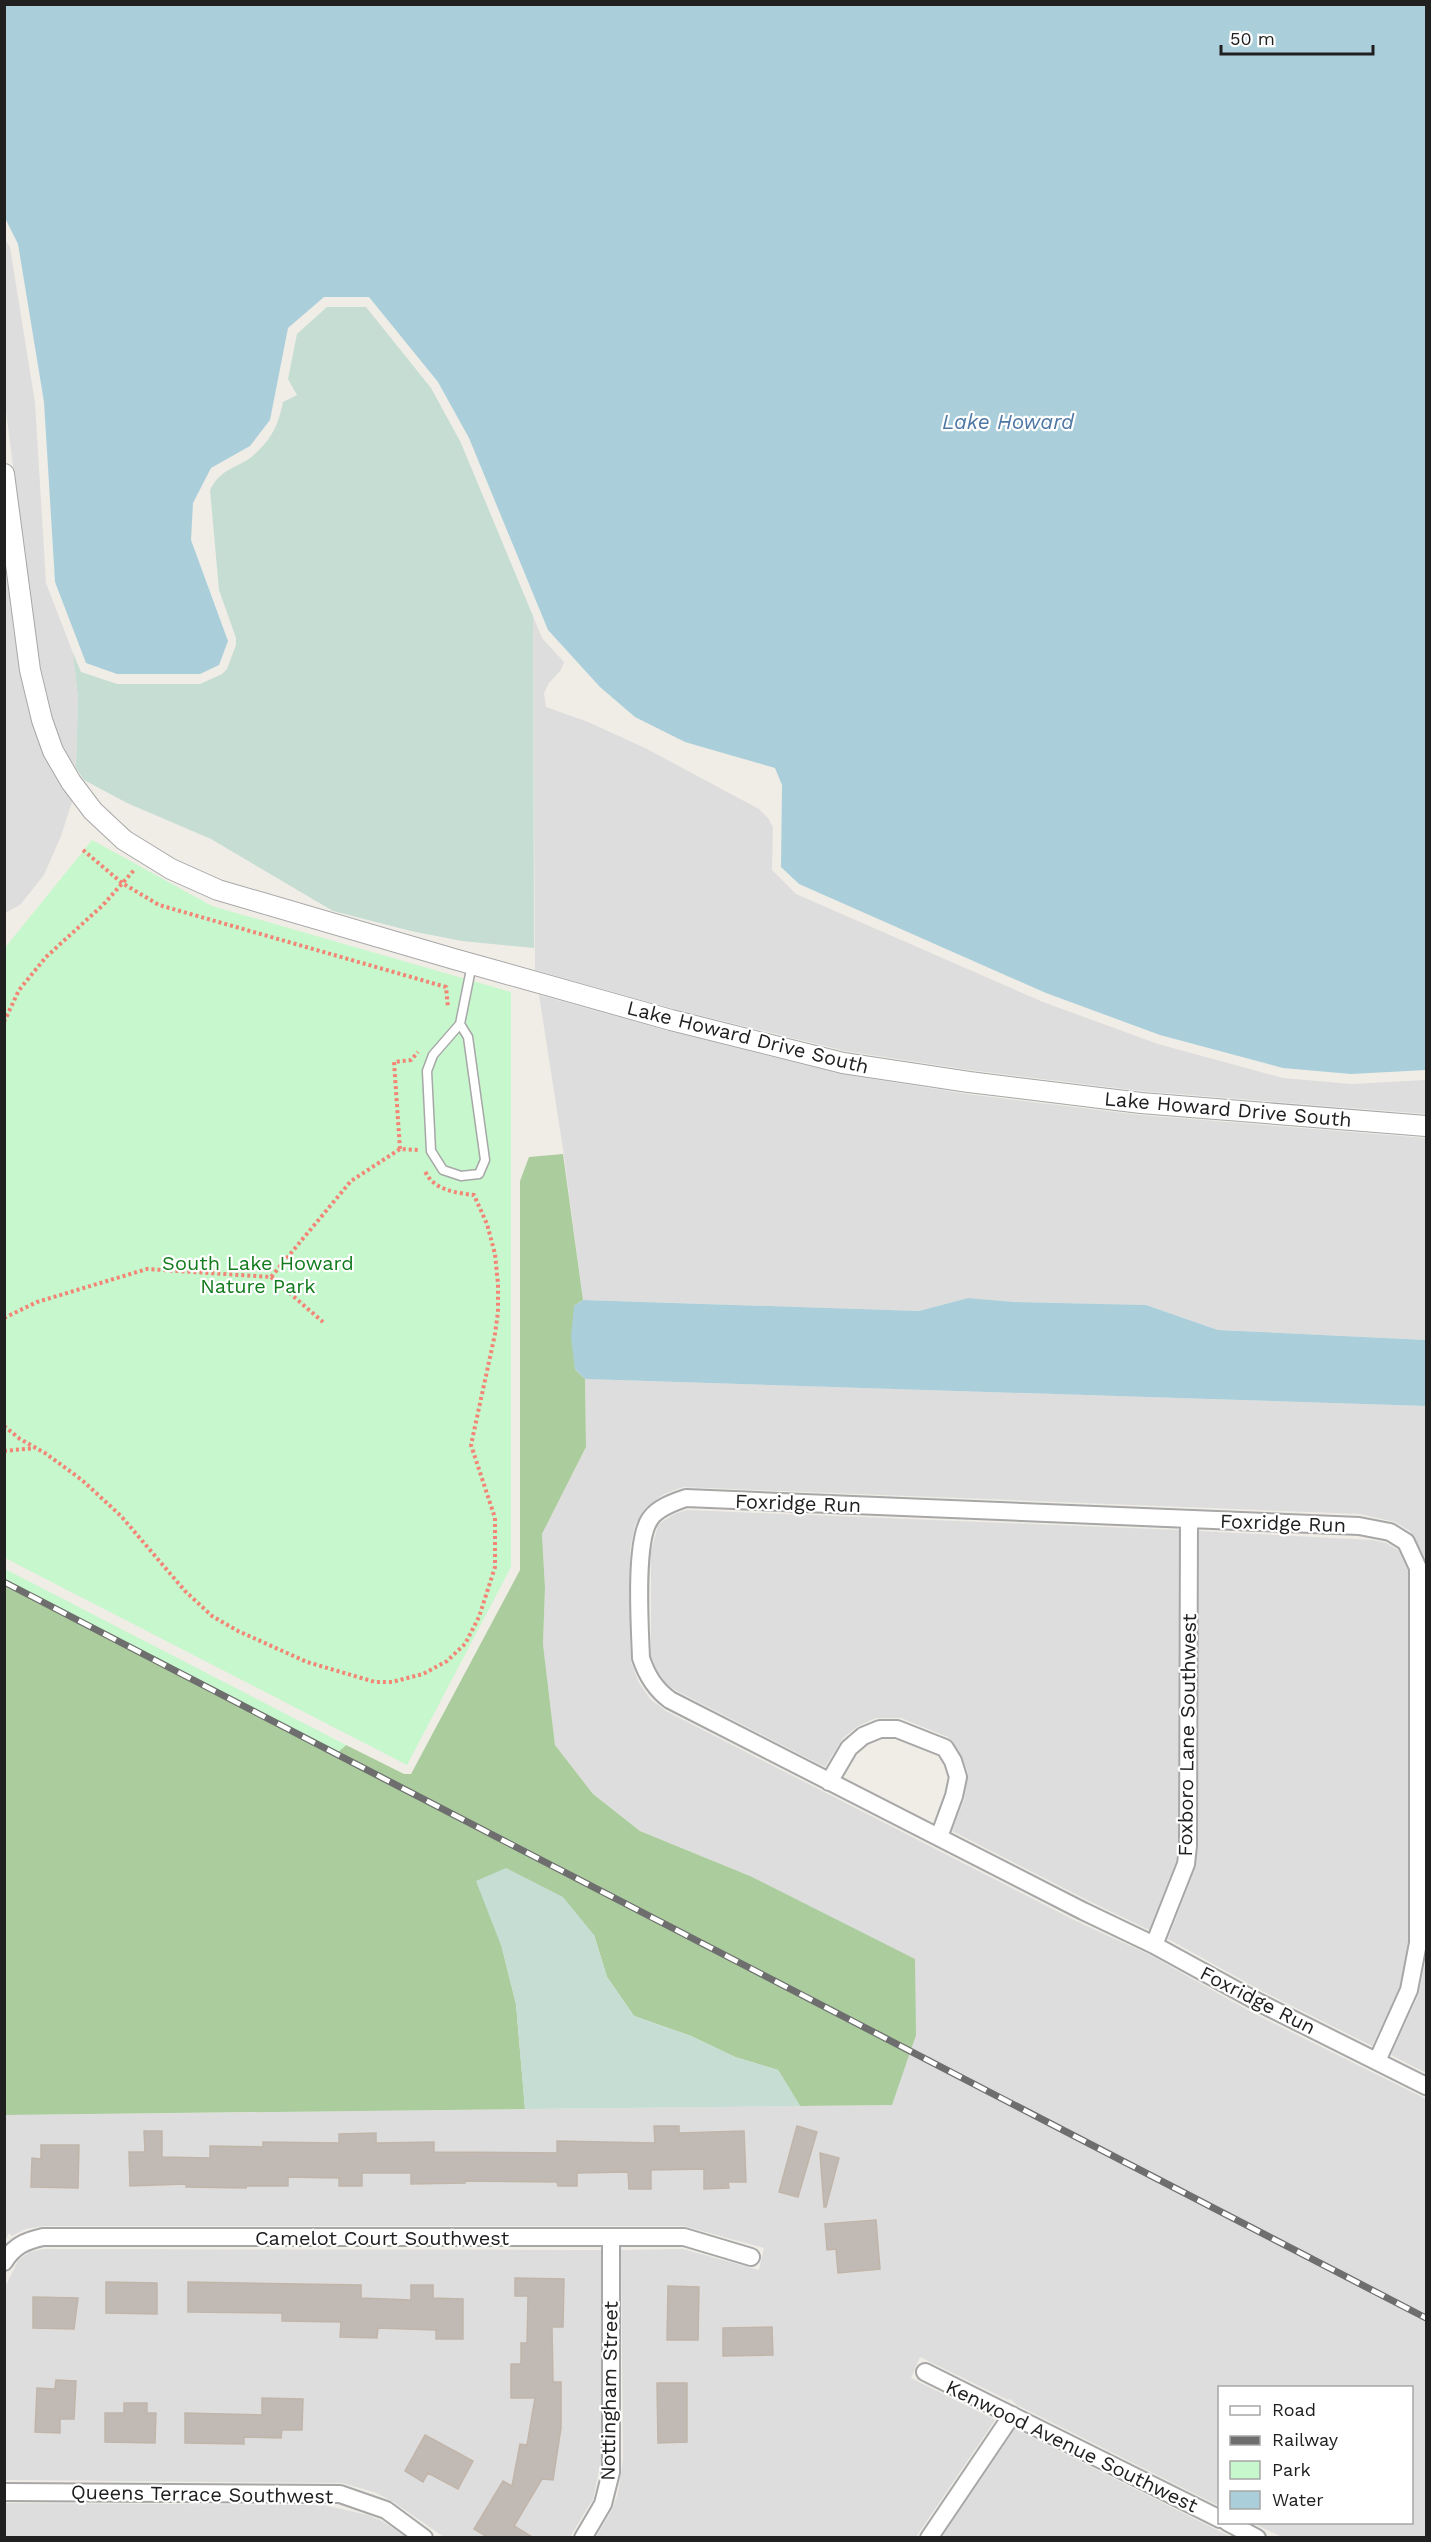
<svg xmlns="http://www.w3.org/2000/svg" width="1431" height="2542" font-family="'Work Sans',sans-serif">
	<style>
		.residential { fill: #dedddd }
		.forest { fill: #abcd9e }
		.wetland { fill: #c5ddd3 }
		.park { fill: #c7f7cc }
		.water { fill: #aacfdb }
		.building { fill: #c1bab4; stroke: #c1b5aa; stroke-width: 1.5 }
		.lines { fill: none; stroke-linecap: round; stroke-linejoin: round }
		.service-casing { stroke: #a7a7a7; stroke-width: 11 }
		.minor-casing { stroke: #a7a7a7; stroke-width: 20 }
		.tertiary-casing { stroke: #a7a7a7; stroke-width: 22 }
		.path { stroke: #f38576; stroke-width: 4; stroke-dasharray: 3 3; stroke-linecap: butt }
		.service { stroke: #fff; stroke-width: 8 }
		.minor { stroke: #fff; stroke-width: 16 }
		.tertiary { stroke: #fff; stroke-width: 20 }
		.rail-casing { stroke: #6e6e6e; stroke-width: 7 }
		.rail { stroke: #fff; stroke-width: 4.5; stroke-dasharray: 14; stroke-linecap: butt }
		.labels { text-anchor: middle; stroke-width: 4.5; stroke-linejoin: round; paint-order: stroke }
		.street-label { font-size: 20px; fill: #202020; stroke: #fff }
		.park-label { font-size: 20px; fill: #127b1d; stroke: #fff }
		.water-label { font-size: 21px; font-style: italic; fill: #4e77a4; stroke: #fff }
	</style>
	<rect width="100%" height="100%" fill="#f0ede7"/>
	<path class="residential" d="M4 238 10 247 35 403 46 583 73 653 78 698 76 768 62 746 52 716 41 668 32 616 5 403Z
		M5 564 20 672 32 723 45 758 72 802 61 836 44 875 20 905 5 913Z
		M533 616 542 638 564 662 561 670 549 683 544 693 546 707 588 722 645 748 759 809 768 818 773 827 772 870 796 894 1043 1002 1158 1044 1283 1078 1352 1084 1426 1080V1114L1141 1091 970 1070 845 1051 674 1009 535 970Z
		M539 995 669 1031 841 1074 967 1094 1140 1115 1426 1138V1340L1218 1330 1146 1305 1015 1302 968 1298 919 1311 583 1300 563 1149Z
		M585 1379 1426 1406V1561L1410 1531 1395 1522 1360 1514 683 1487 664 1494 645 1508 635 1525 630 1550V1640L631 1662 638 1681 650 1699 666 1711 1078 1922 1150 1955 1253 2013 1426 2099V2537H1282L1253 2523 1412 2522V2388H1220L1219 2506 1017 2405 1010 2399 1008 2400 920 2357 911 2378 995 2420 916 2537H596L612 2510 618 2493 623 2459 621 2250 683 2249 759 2270 764 2248 684 2226H43L25 2229 12 2236 9 2233 5 2241 4 2115 892 2105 750 1876 640 1831 593 1794 555 1745 543 1644 545 1588 542 1534 586 1447Z
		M687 1510 1179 1530 1178 1845 1176 1861 1149 1930 1087 1900 952 1831 964 1800 968 1773 962 1757 948 1737 901 1718H876L858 1726 843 1738 825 1767 675 1690 665 1683 656 1668 651 1656V1552L658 1525 674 1514Z
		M1199 1531 1373 1540 1386 1543 1398 1550 1408 1571V1942L1400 1986 1372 2046 1262 1991 1168 1939 1195 1869 1198 1848Z
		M1426 1958V2073L1391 2055 1419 1994Z
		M44 2249 601 2250 602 2457 593 2499 570 2537H444L392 2501 374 2492 342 2483 5 2480 6 2285 19 2259 30 2252Z
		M1015 2429 1231 2537H942Z
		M5 2503 324 2505 368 2515 382 2521 406 2537H5Z"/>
	<path class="forest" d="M563 1154 583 1300 574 1306 575 1369 585 1379 586 1447 542 1534 545 1588 543 1644 555 1745 593 1794 640 1831 750 1876 915 1959 916 2035 892 2105 800 2106 778 2070 735 2057 691 2036 634 2016 607 1977 594 1935 502 1948 516 2004 525 2109 5 2115 4 1583 334 1755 346 1745 404 1774H411L520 1570V1181L529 1157Z"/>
	<path class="wetland" d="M327 307H366L431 388 461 443 533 616 534 948 462 941 411 931 333 911 211 839 127 803 84 780 76 768 78 698 73 653 81 672 117 684H200L222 674 227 669 236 645V638L219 590 210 490C223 465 240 469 257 452 273 437 279 422 283 402L297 395 288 379 297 334Z
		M506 1868 563 1897 594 1935 607 1977 634 2016 691 2036 735 2057 778 2070 800 2106 525 2109 516 2004 502 1948 476 1881Z"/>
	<path class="park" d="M92 840 212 906 511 992V1567L407 1765 5 1558 4 949Z
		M5 1569 346 1745 335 1755 329 1753 5 1583Z"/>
	<path class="water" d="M4 5H1426V1070L1351 1074 1283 1068 1160 1035 1046 993 799 884 781 867 782 785 775 768 685 742 635 717 600 687 548 630 469 438 438 382 369 297H324L288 328 270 420 250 446 211 468 193 503 191 540 228 641 219 665 200 674H117L86 663 55 582 44 402 18 244 5 218Z
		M968 1298 1015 1302 1146 1305 1218 1330 1426 1340V1406L585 1379 575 1369 571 1337 574 1306 583 1300 919 1311Z"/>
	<path class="building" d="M654 2126H679V2133L744 2131 746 2182H728L729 2188 704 2189V2169L651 2170V2189H629L628 2172 577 2173V2186H558L557 2182 465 2181V2183L411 2184V2173H362V2186H339V2178L288 2177V2186H246V2188L186 2187V2184L130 2186 129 2152H145L144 2131H162V2157L210 2158V2146L263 2147V2142L339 2143V2134L376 2133V2143L434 2142V2152L557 2153V2141L655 2143Z
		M797 2126 817 2132 798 2197 779 2192Z
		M41 2145H79L78 2188 31 2187 32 2158 41 2159Z
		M820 2153 839 2158 826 2207H824Z
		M876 2220 880 2269 838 2273 836 2249 827 2250 825 2224Z
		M515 2278 564 2279 563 2327H552L553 2382H561V2428L553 2480 542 2479 514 2526 534 2538H489L474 2529 503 2481 512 2486 520 2444 527 2445 535 2398H511V2364H521V2343H527L528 2296H515Z
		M106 2282 157 2283V2314L106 2313Z
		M188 2282 361 2285V2298L411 2300V2285H433V2298L463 2299V2339H436V2330L378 2328 377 2338 340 2337 341 2322 282 2321V2313L188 2312Z
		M668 2286 699 2287 698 2340H667Z
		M33 2297 78 2298 74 2329 33 2328Z
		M772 2327 773 2355 723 2356V2328Z
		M56 2380 76 2381 74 2419H60V2433L35 2432 37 2388 55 2389Z
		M657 2383H687V2442L658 2443Z
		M262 2398 303 2399 302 2430H282L281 2438 244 2437V2444L185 2443V2413L262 2415Z
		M124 2403H147V2413H156L155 2443 105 2442V2413H124Z
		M425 2435 473 2461 458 2489 428 2473 423 2482 405 2471Z"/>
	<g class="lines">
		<defs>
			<path id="service" d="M460 1024 468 1037 485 1160 479 1174 461 1176 443 1170 431 1151 427 1071 433 1055 460 1024 472 964"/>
			<path id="minor" d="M829 1782 849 1748 863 1736 880 1729H897L945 1748 953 1761 958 1777 954 1796 939 1837
				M1154 1945 1186 1864 1188 1846 1189 1519
				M1377 2061 1409 1990 1418 1943V1568L1406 1542 1390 1532 1359 1526 686 1498C674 1502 657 1508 650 1519 634 1541 640 1629 641 1658 647 1676 655 1689 670 1700L1083 1911 1154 1945 1258 2002 1426 2086
				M4 2262C14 2246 25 2241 43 2237H684L751 2257
				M925 2372 1220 2519
				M4 2492 340 2494 386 2510 424 2538
				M1227 2522 1257 2538
				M583 2538 603 2504 611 2472V2238
				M929 2538 1012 2415"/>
			<path id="tertiary" d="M4 474 30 670 42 720 53 751 71 782 93 811 124 840 171 869 218 890 454 959 671 1020 843 1063 969 1082 1141 1103 1426 1126"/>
		</defs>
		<use href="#service" class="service-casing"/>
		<use href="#minor" class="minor-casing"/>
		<use href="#tertiary" class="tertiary-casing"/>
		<path class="path" d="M83 850 122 883 159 905 446 987 448 1008
			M4 1022 19 990 46 957 103 905 135 869
			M400 1149 394 1062 411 1060 418 1052
			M271 1277 323 1322
			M4 1318 37 1302 147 1269 271 1277 351 1181 400 1149 418 1150
			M4 1426 20 1439 45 1453 82 1480 121 1516 185 1591 212 1616 238 1631 307 1662 375 1682H392L423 1674 447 1661 465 1644 479 1617 495 1567V1518L471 1445 495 1334 498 1312V1284L495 1254 487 1224 474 1195C456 1193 433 1190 425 1171
			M4 1451 35 1448"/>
		<use href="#service" class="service"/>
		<use href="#minor" class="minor"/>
		<use href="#tertiary" class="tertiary"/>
		<defs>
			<path id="rail" d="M4 1582 1426 2318"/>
		</defs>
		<use href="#rail" class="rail-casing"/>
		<use href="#rail" class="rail"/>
	</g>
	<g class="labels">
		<g class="street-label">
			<text transform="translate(748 1037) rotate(14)" y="7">Lake Howard Drive South</text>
			<text transform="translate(1228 1109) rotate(5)" y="7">Lake Howard Drive South</text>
			<text transform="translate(798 1503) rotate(2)" y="7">Foxridge Run</text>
			<text transform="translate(1283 1523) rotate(2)" y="7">Foxridge Run</text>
			<text transform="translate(1187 1735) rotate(-89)" y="7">Foxboro Lane Southwest</text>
			<text transform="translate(1258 2000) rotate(27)" y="7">Foxridge Run</text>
			<text x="382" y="2245">Camelot Court Southwest</text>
			<text transform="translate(609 2391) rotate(-89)" y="7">Nottingham Street</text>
			<text transform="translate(1072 2446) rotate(26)" y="7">Kenwood Avenue Southwest</text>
			<text transform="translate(202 2494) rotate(1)" y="7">Queens Terrace Southwest</text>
		</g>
		<g class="park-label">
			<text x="258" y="1270">South Lake Howard<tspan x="258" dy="23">Nature Park</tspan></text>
		</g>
		<g class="water-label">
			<text x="1008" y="429">Lake Howard</text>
		</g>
	</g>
	<rect width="1431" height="2542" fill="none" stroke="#202020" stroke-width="12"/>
	<rect x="1218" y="2386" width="195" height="138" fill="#ffffff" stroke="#a6a6a6" stroke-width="1.5"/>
	<rect x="1230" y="2406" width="30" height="9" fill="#ffffff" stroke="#a6a6a6" stroke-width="1.5"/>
	<text x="1272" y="2416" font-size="18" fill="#202020">Road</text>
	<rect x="1230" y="2436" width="30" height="9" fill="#6e6e6e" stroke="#a6a6a6" stroke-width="1.5"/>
	<text x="1272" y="2446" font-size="18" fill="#202020">Railway</text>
	<rect x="1230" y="2461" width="30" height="18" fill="#c7f7cc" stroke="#a6a6a6" stroke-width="1.5"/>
	<text x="1272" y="2476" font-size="18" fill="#202020">Park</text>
	<rect x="1230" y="2491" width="30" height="18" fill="#aacfdb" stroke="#a6a6a6" stroke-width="1.5"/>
	<text x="1272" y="2506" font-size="18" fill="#202020">Water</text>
	<path d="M1221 45v9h152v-9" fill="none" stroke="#202020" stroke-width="3"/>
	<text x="1230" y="45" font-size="18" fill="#202020" stroke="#ffffff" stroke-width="4.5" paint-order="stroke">50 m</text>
</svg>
